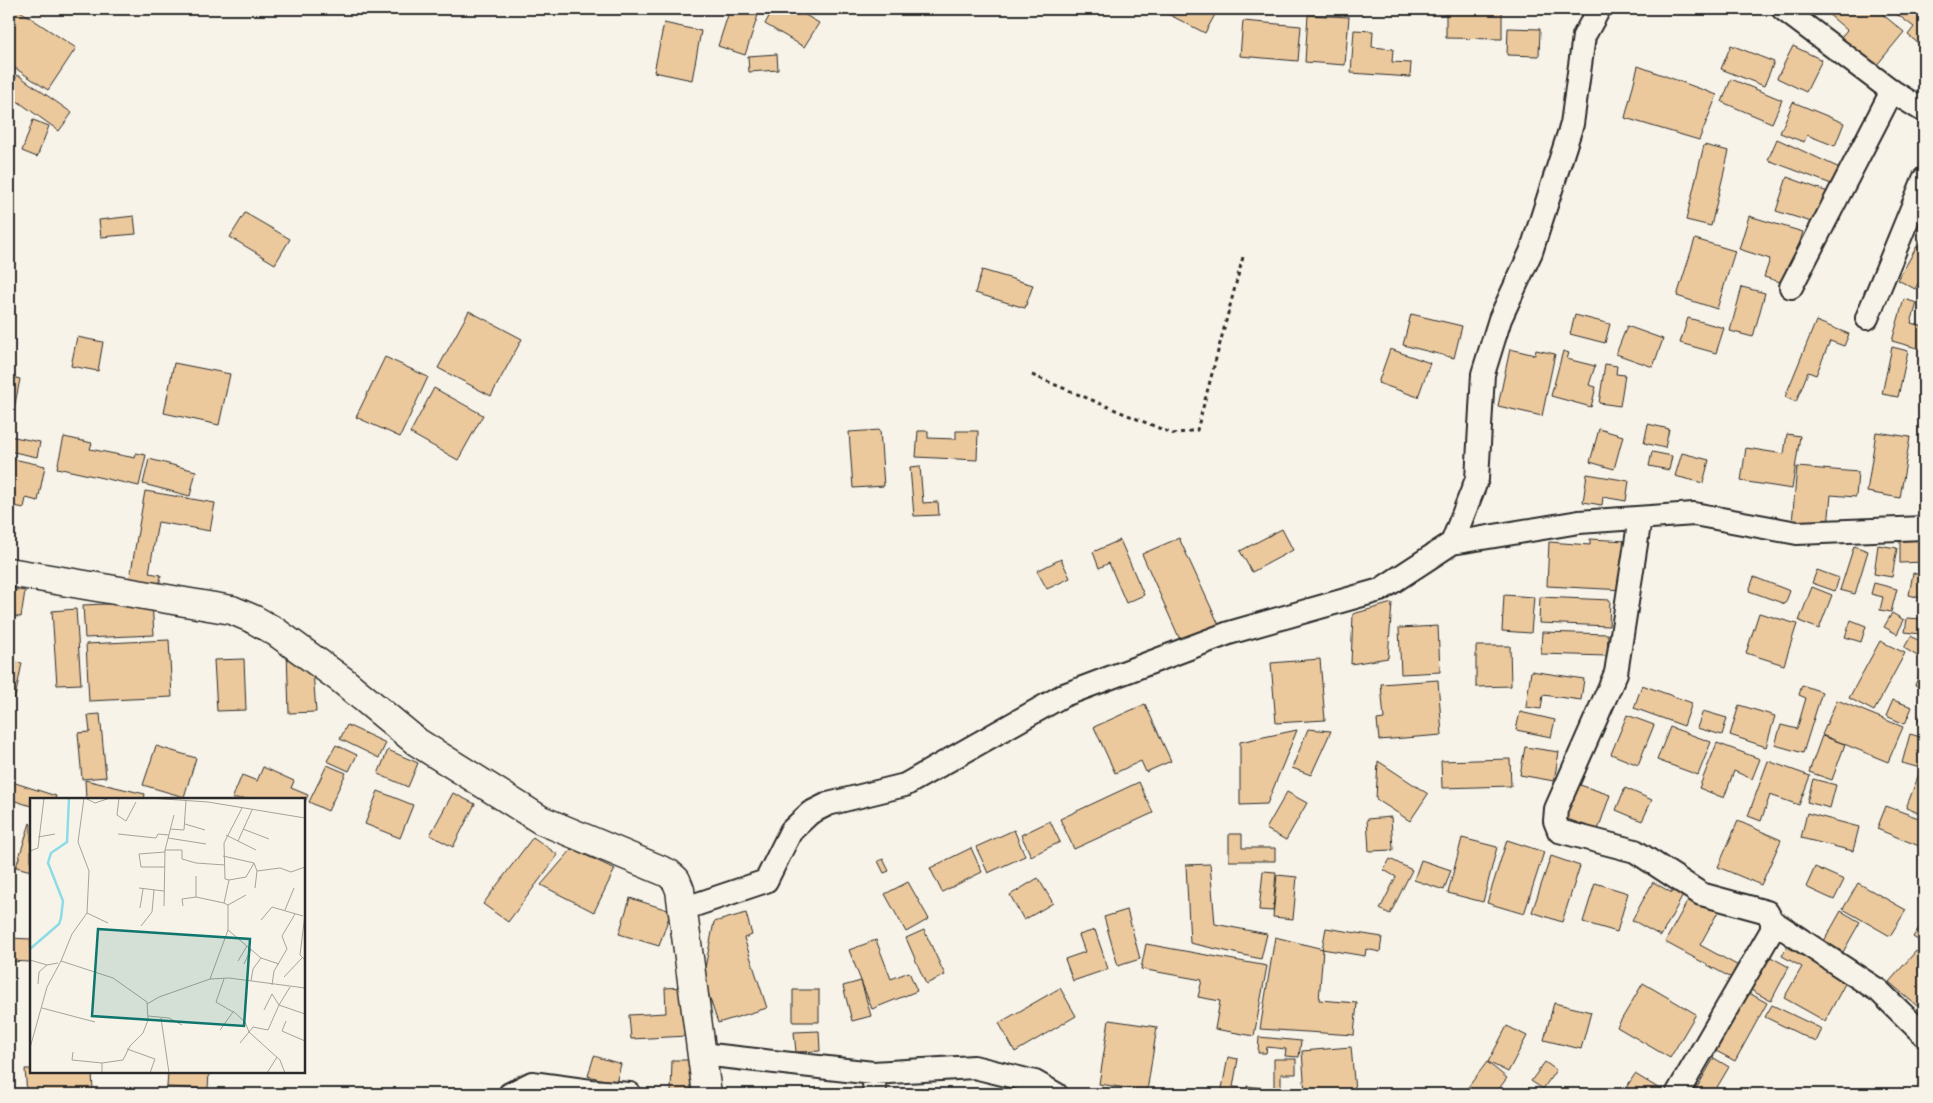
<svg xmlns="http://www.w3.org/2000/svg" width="1933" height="1103" font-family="'Playpen Sans',sans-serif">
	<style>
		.building { fill: #ecc99d; stroke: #2b2b2b }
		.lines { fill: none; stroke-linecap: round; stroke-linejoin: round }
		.street-casing { stroke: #2b2b2b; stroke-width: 26 }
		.secondary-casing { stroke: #2b2b2b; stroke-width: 31 }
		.path { stroke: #2b2b2b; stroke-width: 3; stroke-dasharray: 4 4; stroke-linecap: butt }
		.street { stroke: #f7f3e8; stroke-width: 22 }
		.secondary { stroke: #f7f3e8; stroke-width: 28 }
		.inset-river { fill: none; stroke: #8bdce6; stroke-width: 2.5 }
		.inset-road { fill: none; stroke: #a5a39c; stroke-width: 1 }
		.view { fill: #0f766e; fill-opacity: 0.15; stroke: #0f766e; stroke-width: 2.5 }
		.inset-edge { fill: none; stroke: #2b2b2b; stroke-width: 2.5 }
	</style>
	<rect width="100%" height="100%" fill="#f7f3e8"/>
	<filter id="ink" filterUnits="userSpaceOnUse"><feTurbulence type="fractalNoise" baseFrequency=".02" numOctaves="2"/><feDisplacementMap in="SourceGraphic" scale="10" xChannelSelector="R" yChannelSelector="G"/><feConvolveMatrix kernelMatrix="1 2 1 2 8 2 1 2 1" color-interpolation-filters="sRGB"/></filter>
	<g filter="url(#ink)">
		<path class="building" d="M9 9H17L76 48 48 90 9 64Z
			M730 9H750L759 12 745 55 718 46Z
			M773 9H795L819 23 804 47 765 24Z
			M1168 9H1218L1205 33 1166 13Z
			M1446 9H1502V39L1446 38Z
			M1831 9H1876L1904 32 1872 71 1837 42 1847 30 1827 13Z
			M1890 9H1924V48L1908 35 1914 27Z
			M1308 15 1349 17 1345 65 1305 62Z
			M1243 21 1301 26 1298 61 1240 56Z
			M664 23 701 31 692 80 654 72Z
			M1508 28 1540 29 1539 56 1507 55Z
			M1354 30 1373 31 1372 47 1393 49 1392 62 1411 63 1410 77 1351 73Z
			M1731 45 1774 62 1764 86 1721 69Z
			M1793 46 1822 60 1806 92 1777 78Z
			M777 54 778 70 749 72 748 56Z
			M1638 66 1717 95 1699 140 1625 118Z
			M9 67 15 70 9 81Z
			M18 75 72 113 59 131 9 95V87Z
			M1731 79 1782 100 1772 123 1722 102Z
			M1793 102 1844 123 1835 146 1807 135 1804 142 1780 133Z
			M33 120 49 126 37 157 22 151Z
			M1777 139 1844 170 1834 185 1768 160Z
			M1704 145 1729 151 1711 226 1686 220Z
			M1787 177 1828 192 1818 224 1776 211Z
			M245 213 290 239 275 264 230 237Z
			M134 216 136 234 101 237 99 220Z
			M1749 216 1803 232 1787 284 1764 277 1770 259 1739 249Z
			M1924 233V245L1919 242Z
			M1695 239 1735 251 1717 309 1677 296Z
			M1917 246 1924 250V272L1915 289 1898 280Z
			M982 270 1033 285 1025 308 975 293Z
			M1742 287 1765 293 1753 337 1730 331Z
			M1904 299 1917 303 1911 323 1924 327V350L1892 341Z
			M469 311 522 339 491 396 438 368Z
			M1411 314 1462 326 1454 358 1403 345Z
			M1575 315 1610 324 1605 343 1570 334Z
			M1688 318 1724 328 1716 353 1680 343Z
			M1816 321 1849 334 1844 346 1830 341 1816 375 1808 372 1796 402 1785 397Z
			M1627 326 1663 339 1653 367 1616 354Z
			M77 337 103 342 98 371 71 366Z
			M1892 347 1908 351 1898 397 1882 394Z
			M1390 349 1430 363 1418 397 1378 383Z
			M1510 349 1535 355 1536 350 1555 354 1542 416 1498 406Z
			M1563 351 1569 353 1567 359 1595 366 1589 385 1596 387 1591 407 1551 396Z
			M385 357 428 377 400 437 356 417Z
			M174 363 230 374 219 425 164 413Z
			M1605 364 1617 366 1616 374 1625 375 1620 406 1599 403Z
			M9 376 20 379 9 434Z
			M434 388 483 415 458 460 410 433Z
			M1648 424 1669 429 1665 448 1644 443Z
			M1599 429 1623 436 1614 469 1590 462Z
			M880 430 884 486 853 488 849 432Z
			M918 431H928V438L956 439V431H978L977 460 916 457Z
			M1876 432 1910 437 1900 498 1867 492Z
			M1787 434 1800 436 1792 489 1741 481 1746 448 1784 454Z
			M9 436 40 442 37 457 9 451Z
			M64 437 92 443 90 449 135 458 136 453 146 455 139 486 57 468Z
			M1652 452 1672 456 1669 470 1649 466Z
			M1682 453 1709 460 1703 483 1675 476Z
			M9 458 45 466 38 501 26 498 24 508 9 505Z
			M149 459 196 471 190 496 143 484Z
			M920 466 923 503 938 502 939 515 914 516 910 467Z
			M1797 467 1858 472 1856 497 1831 495 1828 526 1792 523Z
			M1587 474 1629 481 1626 501 1603 497 1602 505 1583 502Z
			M145 491 215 503 210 531 158 522 149 573 161 575 158 594 128 589Z
			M1282 529 1293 550 1252 572 1240 551Z
			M1179 538 1219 625 1181 642 1142 554Z
			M1590 539 1627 541 1624 590 1547 586 1549 542 1590 545Z
			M1120 540 1144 595 1126 603 1109 563 1099 568 1093 552Z
			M1924 540V562L1900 563V541Z
			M1878 545 1897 548 1892 577 1874 574Z
			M1854 546 1868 551 1855 594 1840 590Z
			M1061 559 1070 578 1047 589 1037 571Z
			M1817 570 1839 578 1835 591 1812 583Z
			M1913 573 1924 576V599L1909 595Z
			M1754 577 1790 591 1785 604 1749 591Z
			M1874 583 1897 589 1891 612 1880 610 1883 597 1871 594Z
			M1812 587 1832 595 1819 629 1799 621Z
			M9 589 25 591 21 617 9 616Z
			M1504 595 1534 597 1531 633 1502 631Z
			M1540 597 1610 600 1609 626 1539 623Z
			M152 602 154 635 85 638 83 605Z
			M1392 603 1388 658 1351 664 1353 614Z
			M76 609 81 684 57 685 52 611Z
			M1759 613 1797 624 1784 665 1746 653Z
			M1892 613 1904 620 1897 634 1884 627Z
			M1907 618 1921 619 1920 634 1905 632Z
			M1851 620 1866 626 1861 642 1845 637Z
			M1438 626 1440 672 1401 674 1399 628Z
			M1542 632 1608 634 1607 656 1541 654Z
			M1911 636 1924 644V648L1919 657 1904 648Z
			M169 640 172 697 89 701 86 644Z
			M1880 641 1905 653 1874 711 1849 698Z
			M1476 646H1510L1511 686 1476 687Z
			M287 652 313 671 316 712 289 713Z
			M244 659 246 710 217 711 214 660Z
			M1320 659 1325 720 1276 723 1271 663Z
			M9 661 22 663 15 698 9 697Z
			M1924 664V689L1915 685Z
			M1531 671 1584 679 1581 700 1543 695 1541 709 1526 707Z
			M1438 680 1442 735 1379 740 1377 720 1384 719 1381 684Z
			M1642 685 1692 703 1684 726 1634 708Z
			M1802 685 1822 692 1803 753 1775 745 1781 725 1797 729 1806 698 1799 695Z
			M1837 700 1903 727 1888 762 1822 735Z
			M1893 700 1912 707 1905 724 1886 716Z
			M1145 704 1171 761 1146 772 1141 761 1115 773 1094 727Z
			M1739 705 1775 716 1766 747 1730 735Z
			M1924 709V723L1918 720Z
			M1703 711 1727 718 1722 735 1697 728Z
			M1520 712 1555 720 1551 737 1516 730Z
			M100 714 106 777 82 779 78 733 90 732 88 715Z
			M1627 715 1654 725 1638 765 1611 754Z
			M347 725 386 743 379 758 340 739Z
			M1670 727 1711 742 1698 775 1657 760Z
			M1308 729 1331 731 1311 775 1292 768Z
			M1297 730 1267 804 1240 805V742Z
			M1910 734 1924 738V769L1902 763Z
			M1822 736 1845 744 1832 780 1809 772Z
			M1717 743 1760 759 1752 779 1734 771 1724 798 1699 788Z
			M336 745 357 755 349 771 327 761Z
			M156 746 196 758 184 797 143 785Z
			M1525 747 1559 752 1554 781 1520 775Z
			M388 750 418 763 408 787 378 774Z
			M1510 759 1511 786 1442 788 1441 761Z
			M1378 761 1428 794 1410 821 1376 799Z
			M1768 761 1810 776 1799 805 1770 795 1761 821 1748 816Z
			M327 765 346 773 328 811 309 802Z
			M263 767 294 781 291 788 308 795 304 804V799H232L242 775 257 781Z
			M1919 774 1924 776V815L1906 808Z
			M1813 779 1836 785 1830 808 1807 802Z
			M85 780 145 794 144 799H86Z
			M9 781 56 796 55 799H31V806L9 799Z
			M1139 782 1153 813 1074 849 1060 819Z
			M1574 783 1610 795 1598 830 1562 817Z
			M1625 788 1652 800 1642 821 1616 810Z
			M378 791 413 805 400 838 365 824Z
			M1287 792 1307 803 1286 840 1266 829Z
			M453 793 475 804 453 847 430 835Z
			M1886 806 1924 820V848L1877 829Z
			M1807 813 1859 827 1853 851 1801 838Z
			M1391 817 1393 850 1369 851 1367 819Z
			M1050 821 1060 842 1031 856 1021 835Z
			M1738 821 1781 840 1761 885 1718 867Z
			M30 823 31 824V871L16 867Z
			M1014 830 1025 856 988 873 976 847Z
			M1229 834H1242V848H1275V861H1229Z
			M533 837 558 855 508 922 483 904Z
			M1462 838 1497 847 1483 902 1448 893Z
			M1507 840 1544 852 1524 914 1487 903Z
			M971 848 982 872 942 892 930 868Z
			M572 849 615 869 594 912 541 885Z
			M1551 856 1580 866 1562 922 1532 912Z
			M883 859 889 871 884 873 878 861Z
			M1390 859 1412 870 1390 914 1380 909 1396 877 1384 870Z
			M1421 860 1451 870 1444 890 1414 880Z
			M1210 864 1215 924 1267 934 1261 959 1190 943 1186 865Z
			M1815 867 1844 880 1834 900 1806 887Z
			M1263 871 1276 872 1273 911 1259 910Z
			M1277 875 1297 877 1293 919 1273 917Z
			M1038 878 1053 903 1024 920 1010 895Z
			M908 882 929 919 906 932 885 894Z
			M1653 882 1672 893 1678 883 1687 888 1661 936 1632 920Z
			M1595 883 1628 893 1617 932 1583 922Z
			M1858 883 1906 910 1890 936 1843 909Z
			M1691 895 1719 910 1700 945 1746 970 1739 982 1665 942Z
			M630 898 671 911 659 946 619 934Z
			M1127 910 1140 959 1118 966 1104 917Z
			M1841 911 1860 922 1843 952 1824 941Z
			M746 913 752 935 744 938 767 1008 718 1023 703 978 714 922Z
			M1924 920V944L1913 937Z
			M1326 928 1382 937 1380 952 1366 949 1365 956 1322 949Z
			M924 930 945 975 926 984 906 938Z
			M1095 930 1108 969 1073 981 1065 959 1085 952 1079 935Z
			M1275 937 1323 949 1319 1000 1357 1003 1354 1035 1260 1029Z
			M9 938 31 939V962L9 961Z
			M876 940 891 979 909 972 917 991 872 1009 849 950Z
			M1146 944 1267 966 1254 1036 1215 1029 1220 1001 1198 997 1202 980 1141 969Z
			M1787 947 1847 980 1825 1021 1784 998 1802 967 1782 956Z
			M1916 951 1924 958V997L1917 1006 1889 982Z
			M1767 955 1789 967 1771 1001 1749 989Z
			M861 981 871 1016 852 1021 843 986Z
			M1643 983 1696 1014 1670 1058 1617 1027Z
			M684 987 687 1036 631 1039 629 1015 666 1013 665 988Z
			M1060 988 1076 1016 1015 1052 999 1023Z
			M793 990H819V1022H793Z
			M1749 993 1767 1003 1735 1061 1716 1051Z
			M1554 1003 1591 1012 1581 1049 1544 1040Z
			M1772 1005 1822 1029 1816 1042 1765 1017Z
			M1109 1020 1157 1027 1147 1091 1099 1084Z
			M1507 1026 1527 1036 1508 1072 1488 1062Z
			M819 1031 820 1051 796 1052 794 1032Z
			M1259 1037 1301 1041 1299 1057 1285 1056 1286 1049 1267 1047 1266 1053H1258Z
			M1351 1047 1355 1091 1334 1094H1305L1302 1051Z
			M594 1056 621 1064 616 1083 588 1076Z
			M1228 1057 1238 1059 1233 1087 1243 1088 1242 1094H1221Z
			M1714 1058 1729 1067 1713 1094H1704L1696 1089Z
			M1274 1059H1296V1074H1281V1090H1296V1094H1274Z
			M672 1060H693L692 1094H671Z
			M1487 1062 1507 1078 1495 1094H1463Z
			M1545 1062 1556 1070 1543 1089 1531 1081Z
			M25 1069H31V1072H92L93 1092 27 1094Z
			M168 1072H209L208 1089 167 1087Z
			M1635 1074 1668 1094H1629L1624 1091Z
			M1247 1086 1272 1089 1271 1094H1247Z
			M1922 1087 1924 1089V1094H1915Z"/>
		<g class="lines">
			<defs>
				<path id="street" d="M1783 9 1892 91 1924 111
					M1791 287 1892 91
					M1867 318 1924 179
					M1640 518 1616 673 1556 809 1555 821 1559 831 1635 851 1701 894 1767 912 1772 921V930L1677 1094
					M1452 543 1477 479 1483 374 1500 319 1531 252 1572 124 1584 36 1599 9
					M683 909 766 881 791 831 810 813 828 804 905 785 1064 695 1229 633 1380 590 1452 543 1579 522 1694 514 1797 533 1924 528
					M1772 921 1879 991 1924 1035
					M702 1054 873 1073 974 1067 1035 1082 1056 1094
					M873 1073 875 1094
					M510 1094 532 1083 591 1091 630 1094"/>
				<path id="secondary" d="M9 572 232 610 253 619 276 632 342 680 417 742 541 820 668 873 676 880 680 890 707 1094"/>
			</defs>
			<use href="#street" class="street-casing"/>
			<use href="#secondary" class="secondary-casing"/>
			<path class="path" d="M1032 375 1173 434 1197 430 1243 257"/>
			<use href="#street" class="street"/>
			<use href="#secondary" class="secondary"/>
		</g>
	</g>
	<g transform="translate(30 798)">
		<rect width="275" height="275" fill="#f7f3e8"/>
		<path class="inset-river" d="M0 151 29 126 31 120 33 103 18 65 21 55 37 44 39 0"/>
		<path class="inset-road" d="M54 0 48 44 59 73 57 115 42 136 31 163 83 180 117 204 118 222 113 235 100 248 93 262 72 265V275M55 0 65 5 80 0M89 0 87 17 96 23 106 4M119 0 178 4 275 20M155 26 175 32M140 31 154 32 156 2M213 31 239 41M88 36 126 40 128 36 139 37M196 37 226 52M8 39 25 36M138 40 176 46M208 43 222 12M135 52H152V61L166 65 195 67M0 53 8 50 14 0M135 54 109 56 111 69H135M193 58 224 65 227 73 250 70 261 74 275 69M199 82 216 79 224 65M109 90 134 93M225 90 227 73M166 99V78M198 107 216 97M134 108 135 52 144 17M153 108 152 101 166 99 194 105M110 110 113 91M255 112 264 90M57 115 78 125M275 116 270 157 275 162M231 122 242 109 273 118M111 128 122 114 124 92M198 132 231 160 249 166M0 162 17 167 28 165M208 163 217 148M214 166 221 151M254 179 272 160M180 181 198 132V107L194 105 199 82 195 81 194 45 212 10M221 183 223 171 231 160M8 186 9 174 17 167M242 187 244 173 257 151 252 138 265 116M260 189 249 207 275 216M117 206 129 199 180 181 199 180 275 190M12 210 65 224M203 213 215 224 219 234 250 262 255 275M118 218 139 220 152 227M94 220 118 222M131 220 139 275M256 223 252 233 275 243M190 232 203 214 186 204 194 181M210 245 223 229 238 232 249 207 242 196 234 212M0 250 17 189 31 163M97 251 125 261 120 275M43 254 42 262 72 265M237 275 247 259"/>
		<path class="view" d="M68 131 220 141 214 228 62 218Z"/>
		<rect width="275" height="275" class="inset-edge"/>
	</g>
	<rect width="1933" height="1103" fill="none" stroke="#f7f3e8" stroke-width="30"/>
	<rect x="15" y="15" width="1903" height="1073" fill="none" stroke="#2b2b2b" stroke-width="2" filter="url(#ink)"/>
</svg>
